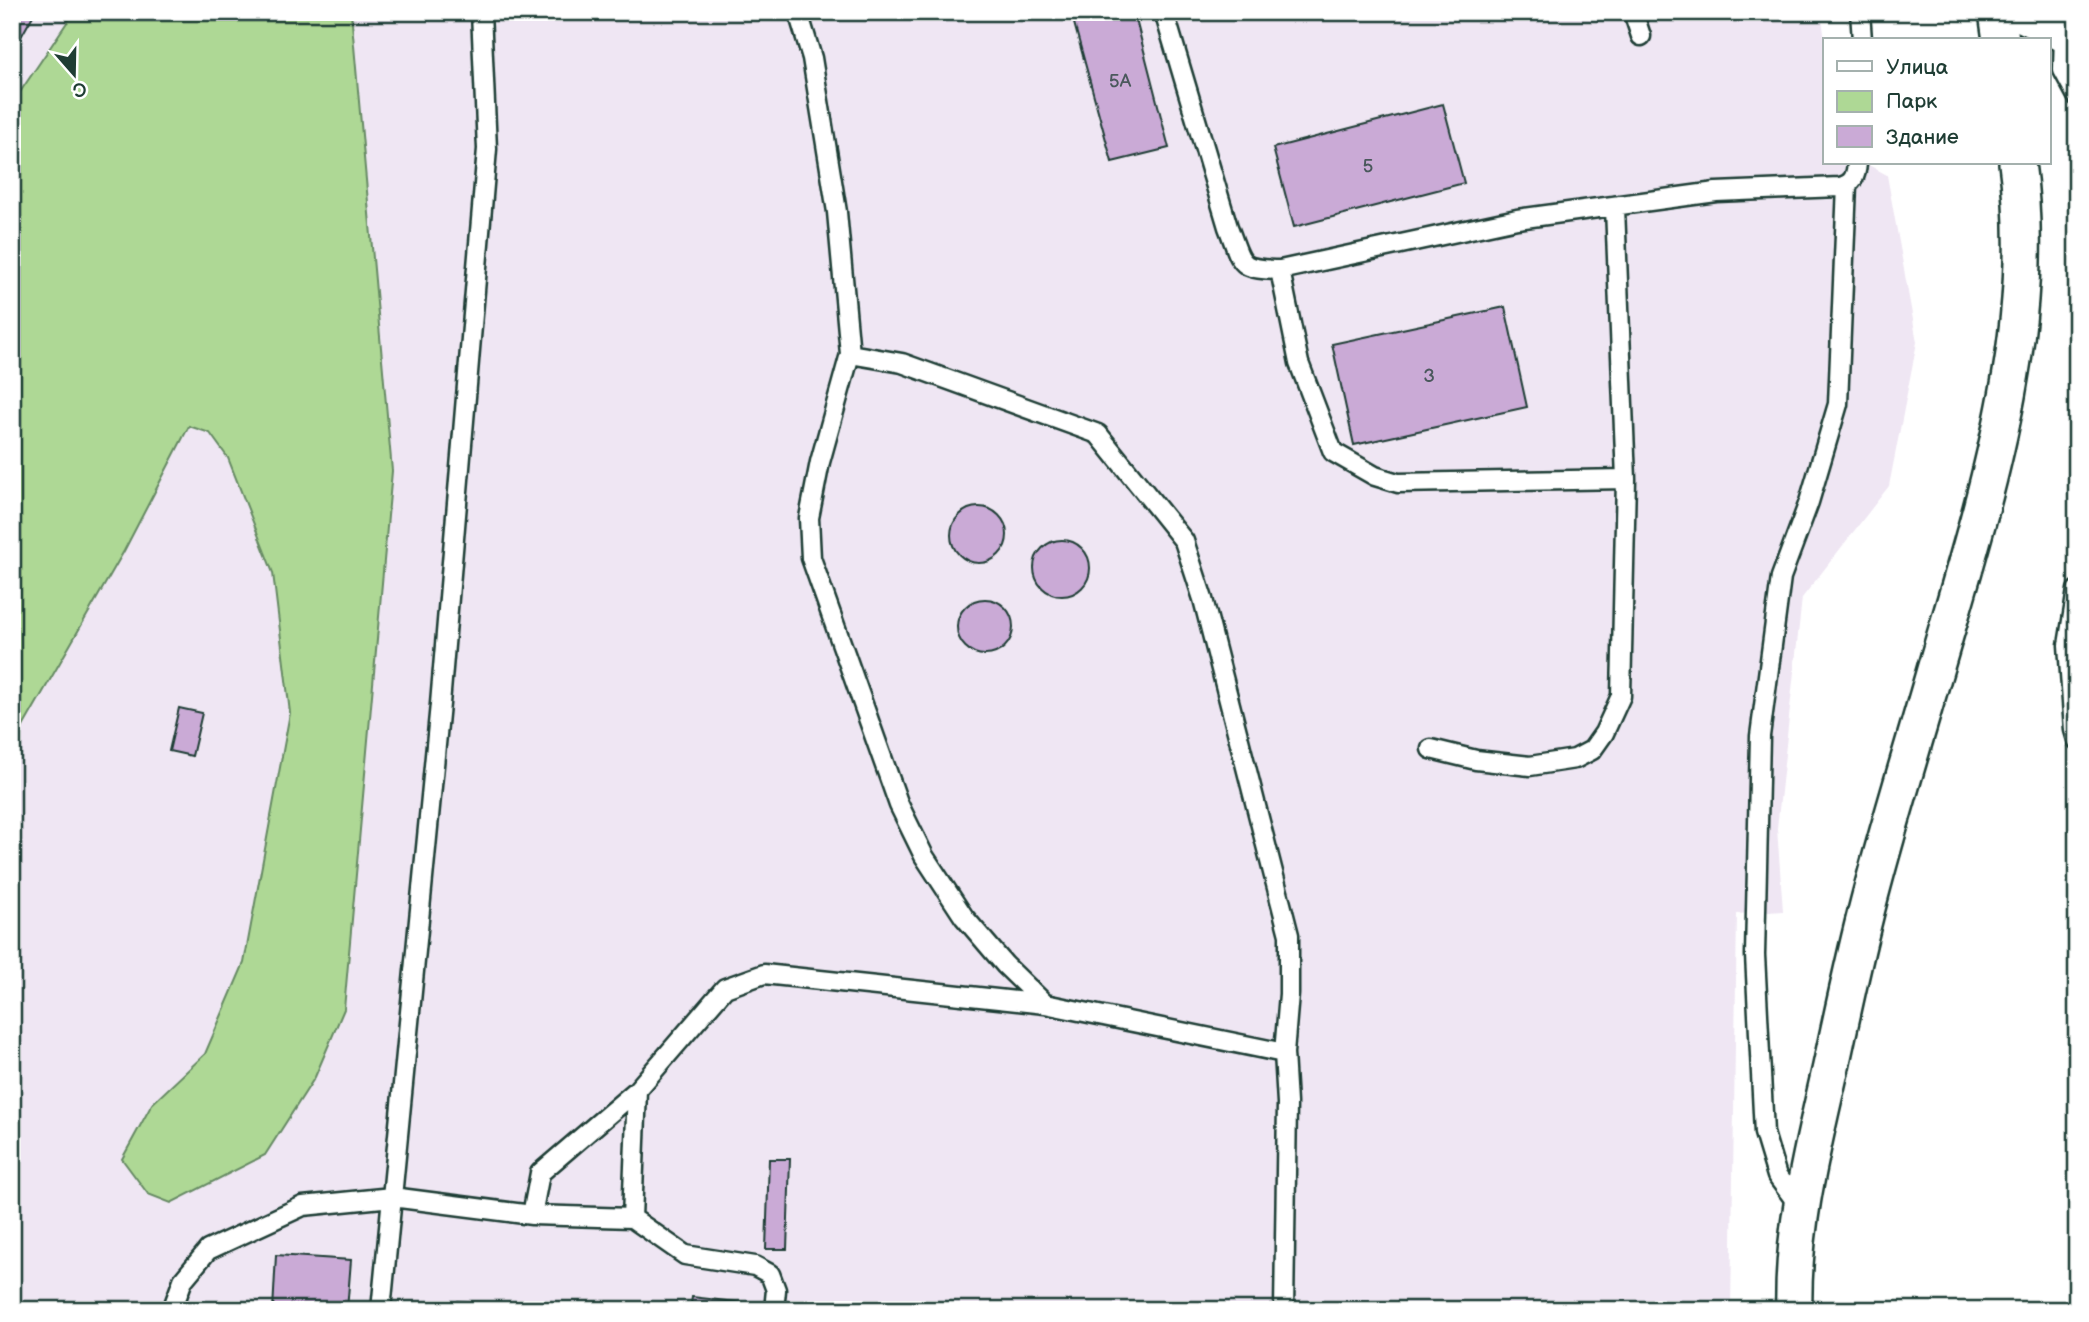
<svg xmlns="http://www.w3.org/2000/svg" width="2089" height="1322" font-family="'Balsamiq Sans',sans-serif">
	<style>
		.built { fill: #efe6f3 }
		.green { fill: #aed895; stroke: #668a64; stroke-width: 2 }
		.building { fill: #caaad6; stroke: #1f3d34; stroke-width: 2 }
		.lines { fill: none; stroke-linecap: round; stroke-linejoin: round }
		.service-casing { stroke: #1f3d34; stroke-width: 23 }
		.minor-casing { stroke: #1f3d34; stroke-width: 40 }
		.service { stroke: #fff; stroke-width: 18 }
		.minor { stroke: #fff; stroke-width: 35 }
		.labels { text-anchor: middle; stroke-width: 7; stroke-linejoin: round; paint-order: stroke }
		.number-label { font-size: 19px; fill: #4a585c }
	</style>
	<rect width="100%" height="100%" fill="#fff"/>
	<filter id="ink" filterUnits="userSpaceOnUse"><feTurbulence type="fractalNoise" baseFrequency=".0143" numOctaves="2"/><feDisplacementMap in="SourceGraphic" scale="14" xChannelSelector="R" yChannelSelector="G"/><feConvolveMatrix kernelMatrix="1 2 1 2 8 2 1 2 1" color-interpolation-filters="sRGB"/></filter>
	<g filter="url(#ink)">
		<path class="built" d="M12 12H1821L1825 40V163H1865L1887 175 1917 342 1889 486 1802 598 1777 828 1783 911 1737 914 1731 1310H12Z"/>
		<path class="green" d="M74 12H351L392 471 344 1009 315 1077 265 1155 171 1203 148 1194 122 1159 152 1104 205 1054 244 963 290 713 273 573 228 458 210 433 189 426 124 551 12 746V104Z"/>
		<path class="building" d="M12 12H35L12 53Z
			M1071 12H1134L1169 148 1112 162Z
			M1443 104 1464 183 1294 227 1273 148Z
			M1505 307 1527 407 1354 445 1332 344Z
			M951 535a28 28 0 1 1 56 0a28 28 0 1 1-56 0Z
			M1034 568a28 28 0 1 1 56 0a28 28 0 1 1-56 0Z
			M957 627a28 28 0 1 1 56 0a28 28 0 1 1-56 0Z
			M179 708 202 713 192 756 169 751Z
			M769 1159H790L787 1249H766Z
			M276 1255 351 1260 347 1310H273Z
			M692 1297 752 1304V1310H690Z
			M458 1301 573 1309 458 1310Z"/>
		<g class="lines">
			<defs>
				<path id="service" d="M798 12 812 58 837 212 850 354 820 462 809 518 811 558 899 805 924 856 964 917 1005 965 1045 1004 1284 1053 1287 1103 1284 1310
					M1164 12 1228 227C1243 265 1237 269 1280 270L1517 219 1716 192 1840 187C1853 184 1856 176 1857 163
					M1633 12 1641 36
					M1860 12 1862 40
					M2064 34 2063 70 2077 96
					M1280 270 1299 363 1333 452 1375 476 1398 483 1626 479
					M850 354 902 363 1098 434 1184 541 1203 599 1289 935V994L1284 1053
					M2077 590 2068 645 2074 730 2077 740
					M1431 749 1476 760 1530 766 1575 759 1592 750 1604 733 1621 696 1626 479 1615 208
					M1800 1207 1777 1176 1764 1133 1755 955 1760 736 1781 577 1809 502 1838 404 1847 185
					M532 1215 540 1173 637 1090 725 988 764 974 1045 1004
					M632 1218 637 1090
					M172 1310 183 1280 208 1250 303 1206 392 1197 532 1215 632 1218 685 1255 755 1266 770 1274 776 1290 774 1310
					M381 1310 440 704 487 149 481 12"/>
				<path id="minor" d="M1997 12 2001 40
					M2018 12 2064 34 2077 35
					M1794 1310C1792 1228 1812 1150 1830 1071 1841 1020 1852 967 1865 916 1885 836 1910 757 1933 677 1980 513 2041 335 2017 163"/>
			</defs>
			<use href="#service" class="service-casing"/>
			<use href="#minor" class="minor-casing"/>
			<use href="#service" class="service"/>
			<use href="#minor" class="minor"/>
		</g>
	</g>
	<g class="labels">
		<g class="number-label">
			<text x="1120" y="87">5А</text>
			<text x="1368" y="172">5</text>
			<text x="1429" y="382">3</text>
		</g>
	</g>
	<rect width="2089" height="1322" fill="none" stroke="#fff" stroke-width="42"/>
	<rect x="21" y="21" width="2047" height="1280" fill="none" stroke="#1f3d34" stroke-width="2.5" filter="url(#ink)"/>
	<rect x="1823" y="38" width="228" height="126" fill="#ffffff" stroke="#a5b1ae" stroke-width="2"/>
	<rect x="1837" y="61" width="35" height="10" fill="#ffffff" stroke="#a5b1ae" stroke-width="2"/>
	<text x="1886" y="74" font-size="21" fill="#1f3d34">Улица</text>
	<rect x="1837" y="91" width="35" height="21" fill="#aed895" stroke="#a5b1ae" stroke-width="2"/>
	<text x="1886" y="108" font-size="21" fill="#1f3d34">Парк</text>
	<rect x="1837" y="126" width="35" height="21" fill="#caaad6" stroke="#a5b1ae" stroke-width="2"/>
	<text x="1886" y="144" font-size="21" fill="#1f3d34">Здание</text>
	<g transform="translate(74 74) rotate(160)" stroke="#ffffff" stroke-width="5" paint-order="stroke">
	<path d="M0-5L12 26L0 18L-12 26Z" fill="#1f3d34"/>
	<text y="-10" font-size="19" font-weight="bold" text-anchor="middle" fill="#1f3d34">С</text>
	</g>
</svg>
